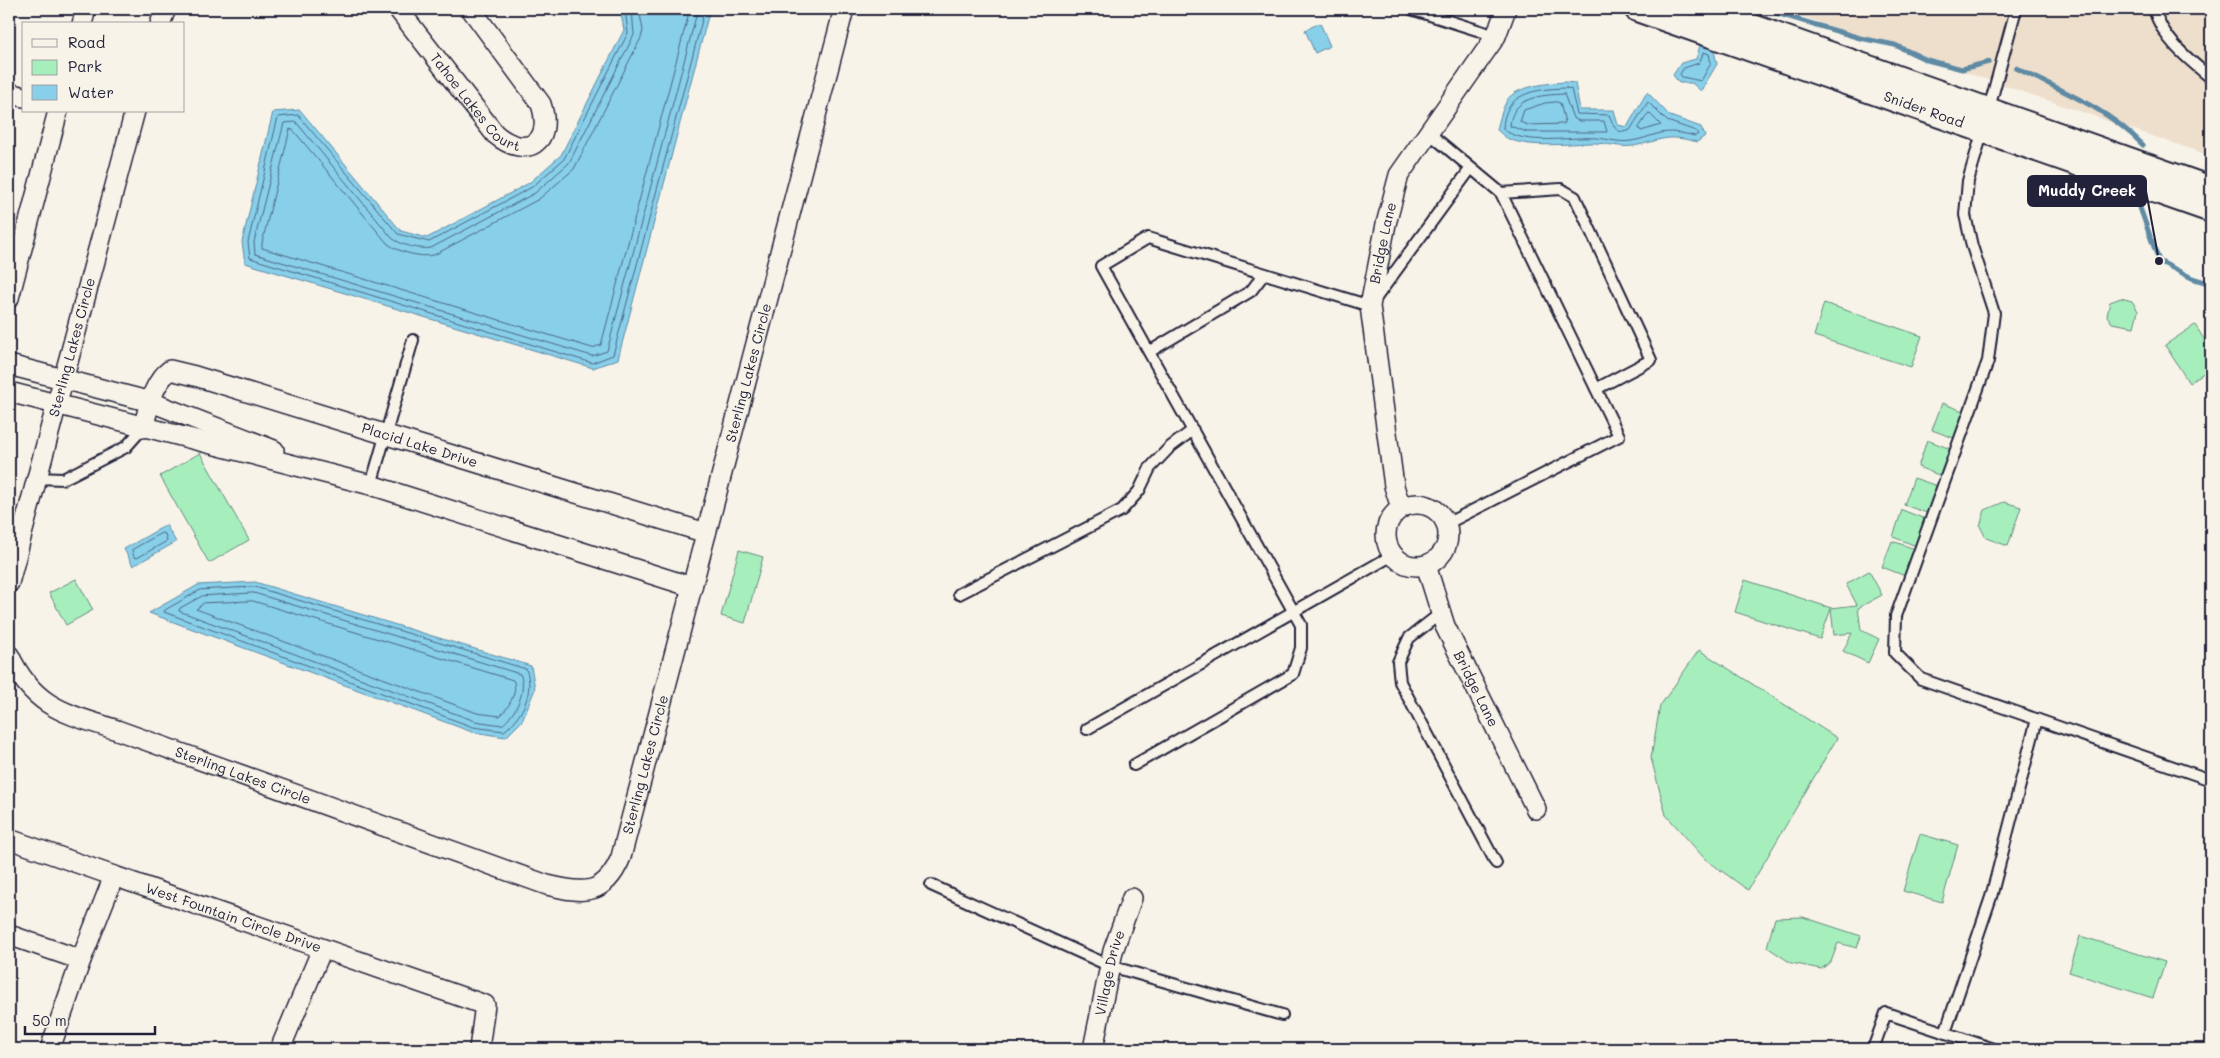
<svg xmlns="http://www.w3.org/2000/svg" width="2220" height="1058" font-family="Mali,sans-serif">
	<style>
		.built { fill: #eedfcc }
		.green { fill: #a6efbd; stroke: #64887c }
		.water { fill: #88cfea; stroke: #5f8aa4 }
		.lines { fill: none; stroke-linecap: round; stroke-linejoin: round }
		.shore { stroke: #4b6781; stroke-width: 1 }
		.stream { stroke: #5f8aa4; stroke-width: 5 }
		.service-casing { stroke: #22223b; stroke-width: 14 }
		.minor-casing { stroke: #22223b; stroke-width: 22 }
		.tertiary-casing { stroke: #22223b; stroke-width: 28 }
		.service { stroke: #f7f3e8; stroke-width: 10 }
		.minor { stroke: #f7f3e8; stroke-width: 19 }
		.tertiary { stroke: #f7f3e8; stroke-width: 24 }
		.labels { text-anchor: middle; stroke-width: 4; stroke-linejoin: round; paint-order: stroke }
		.street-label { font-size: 14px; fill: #22223b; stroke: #f7f3e8 }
		.leader { fill: none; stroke: #22223b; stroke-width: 2 }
		.callout-dot { fill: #22223b; stroke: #f7f3e8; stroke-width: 2 }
		.callout { fill: #22223b; stroke: #22223b; stroke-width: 2 }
		.callout-label { font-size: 15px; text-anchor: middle; font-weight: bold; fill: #fff }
	</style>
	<rect width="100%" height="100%" fill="#f7f3e8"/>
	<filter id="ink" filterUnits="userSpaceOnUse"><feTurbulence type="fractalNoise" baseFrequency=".02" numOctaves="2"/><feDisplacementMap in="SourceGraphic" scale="10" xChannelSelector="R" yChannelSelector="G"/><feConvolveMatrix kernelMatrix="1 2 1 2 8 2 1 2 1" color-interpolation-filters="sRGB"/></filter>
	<g filter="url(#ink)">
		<path class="built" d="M1780 9H2211V156Z"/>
		<path class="green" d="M2121 298 2132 301 2138 311 2134 327 2112 323 2107 316 2110 302Z
			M1824 303 1922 336 1911 367 1814 336Z
			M2195 325 2211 350V368L2189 383 2165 345Z
			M1942 403 1968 413 1959 440 1932 430Z
			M1927 440 1953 450 1944 477 1918 467Z
			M200 453 249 540 209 563 160 476Z
			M1914 478 1940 487 1930 514 1904 505Z
			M2004 502 2021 507 2008 546 1986 538 1980 526 1985 510Z
			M1902 510 1928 520 1919 547 1893 537Z
			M1892 541 1918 550 1908 577 1882 567Z
			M739 550 763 557 745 623 721 616Z
			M1869 571 1882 595 1858 608 1861 630 1879 639 1868 663 1843 651 1852 633 1834 635 1831 609 1820 639 1735 612 1745 580 1831 608 1857 605 1846 584Z
			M76 579 93 610 66 625 49 593Z
			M1699 650 1837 738 1748 890 1705 859 1666 815 1651 758 1660 706Z
			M1920 834 1958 845 1942 902 1903 891Z
			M1803 917 1861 936 1857 948 1838 943 1831 962 1821 969 1791 963 1767 947 1775 918Z
			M2080 936 2165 962 2153 998 2069 972Z"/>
		<path class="water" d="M620 9H710L618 359 593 368 245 263 242 242 273 112 300 110 401 231 427 238 529 183 561 155 624 30Z
			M1320 23 1330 46 1315 53 1305 30Z
			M1701 42 1714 51 1717 64 1701 91 1692 83H1679L1673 75 1681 63 1696 59Z
			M1565 82 1575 83 1580 110H1614L1618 125 1627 127 1647 92 1670 116 1701 127 1705 136 1697 142C1664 133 1662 141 1633 146 1620 148 1607 143 1594 143 1569 143 1532 149 1509 139 1505 138 1501 133 1497 130 1499 121 1502 109 1507 100 1516 86 1550 83 1565 82Z
			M166 525 176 542 133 566 124 549Z
			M255 582 531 666 535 689 522 721 506 737 472 732 149 613 198 585Z"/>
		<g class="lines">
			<path class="shore" d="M625 9 628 33 564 159 532 187 429 242 398 234 298 115 278 117 248 242 250 258 592 363 613 355 705 9
				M632 9 634 35 569 163 535 193 431 248C421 250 400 245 392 238L296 122 284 123 254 242 255 254 592 356 607 351 698 9
				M639 9 643 30 641 38 574 169 539 199 434 255C421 258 397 252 387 243L304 143 293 130 290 129 262 243V248L592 348 601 345 690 9
				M1704 52 1709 54 1711 63 1701 81 1682 77 1680 74 1684 68 1699 63Z
				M1566 88 1571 89 1577 114 1609 115C1614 125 1615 136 1630 130L1648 102 1667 121 1696 131 1698 134 1695 136C1682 133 1670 130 1657 134 1649 136 1640 140 1631 141 1620 143 1608 139 1597 138 1569 136 1526 147 1503 129 1504 92 1536 89 1566 88Z
				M1564 94 1573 118 1579 121H1604L1607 132H1527L1510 126C1512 97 1540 95 1564 94Z
				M1557 102 1560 103 1565 122 1564 124 1528 125 1520 122 1524 110 1545 103Z
				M1649 113 1661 125 1641 131 1639 128Z
				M162 533 165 534 167 541 137 558 134 557 132 550Z
				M255 587 526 669C535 691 522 718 504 731L473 727 164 612 165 610 200 590Z
				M254 593 520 674C528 690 515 715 502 725L475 721 179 611 180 608 202 596Z
				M253 601 513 680C519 690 508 709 500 716L477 713 196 609 204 603Z"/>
			<path class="stream" d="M1762 9 1860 38 1895 45 1927 60 1962 69 1989 62
				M2016 68C2061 90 2108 109 2143 145
				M2139 205 2159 261 2192 278 2211 284"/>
			<defs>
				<path id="service" d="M1411 9 1496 36
					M2154 9C2163 40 2187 58 2211 78
					M1988 112 2016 9
					M1983 130 1968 181 1965 215 1972 246 1994 313 1988 361 1896 616 1895 653 1921 679 2211 780
					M1429 133 1501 193 1619 436 1446 524
					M1501 193 1561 189 1575 197 1651 360 1596 389
					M1149 352 1251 291 1264 274
					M37 478 63 479 126 447 143 428
					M371 485 413 340
					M959 594 1122 510 1139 491 1150 468 1169 448 1193 430
					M1441 613 1409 638 1398 662 1400 682 1496 863
					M1087 729 1393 555
					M1134 765 1293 674 1301 648V625L1101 266 1148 238 1370 306 1471 168
					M931 885 1110 966 1282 1015
					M1945 1033 1991 897 2037 719
					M1873 1049 1886 1013 1994 1049"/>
				<g id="minor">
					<path id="s1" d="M398 9 495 134C526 160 554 143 541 104L471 9"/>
					<path d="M82 24 86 9"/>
					<path d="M160 24 166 9"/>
					<path d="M9 93 24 97"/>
					<path d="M9 298 58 111"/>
					<path d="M9 365 151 402 274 450"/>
					<path d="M9 392 371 485 692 587"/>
					<path id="s2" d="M143 428C149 407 152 384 170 370L195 376 706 533"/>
					<circle cx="1417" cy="535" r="31"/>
					<path id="s3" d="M1401 508 1394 486 1370 306 1386 224 1399 175 1496 36 1506 9"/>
					<path id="s4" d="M1426 565 1445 626 1536 809"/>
					<path id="s5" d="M9 583 135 111"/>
					<path id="s6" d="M9 655C34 708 65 713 117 730L547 885C584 894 605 896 621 857L844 9"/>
					<path d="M9 839 114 876"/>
					<path d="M9 935 81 960"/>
					<path id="s7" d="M50 1049 81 960 114 876 485 1005 479 1049"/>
					<path d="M280 1049 322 949"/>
					<path id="s8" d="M1093 1049 1113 951 1132 898"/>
				</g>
				<g id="tertiary">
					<path id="s9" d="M1637 9 2211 210"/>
					<path d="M1702 9 2211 189"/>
				</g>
			</defs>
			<use href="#service" class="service-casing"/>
			<use href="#minor" class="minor-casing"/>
			<use href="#tertiary" class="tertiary-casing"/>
			<use href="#service" class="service"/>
			<use href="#minor" class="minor"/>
			<use href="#tertiary" class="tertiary"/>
		</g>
	</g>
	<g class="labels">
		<g class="street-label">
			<text dy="5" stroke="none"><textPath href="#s1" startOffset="122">Tahoe Lakes Court</textPath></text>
			<text dy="5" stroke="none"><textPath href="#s9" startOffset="304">Snider Road</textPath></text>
			<text dy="5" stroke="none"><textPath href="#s3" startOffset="269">Bridge Lane</textPath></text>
			<text dy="5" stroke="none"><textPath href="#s5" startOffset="244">Sterling Lakes Circle</textPath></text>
			<text dy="5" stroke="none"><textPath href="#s6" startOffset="1185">Sterling Lakes Circle</textPath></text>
			<text dy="5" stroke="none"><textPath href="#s2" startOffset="326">Placid Lake Drive</textPath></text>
			<text dy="5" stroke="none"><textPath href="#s4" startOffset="134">Bridge Lane</textPath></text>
			<text dy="5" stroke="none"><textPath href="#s6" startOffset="780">Sterling Lakes Circle</textPath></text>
			<text dy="5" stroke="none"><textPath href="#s6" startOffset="271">Sterling Lakes Circle</textPath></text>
			<text dy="5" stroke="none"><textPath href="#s7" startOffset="311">West Fountain Circle Drive</textPath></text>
			<text dy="5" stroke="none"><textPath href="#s8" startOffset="78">Village Drive</textPath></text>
		</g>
	</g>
	<path class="leader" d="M2159 261L2146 191"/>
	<circle class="callout-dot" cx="2159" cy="261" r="5"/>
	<rect class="callout" x="2028" y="176" width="118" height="30" rx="5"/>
	<g class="callout-label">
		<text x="2087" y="196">Muddy Creek</text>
	</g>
	<rect width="2220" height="1058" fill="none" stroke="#f7f3e8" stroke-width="30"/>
	<rect x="15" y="15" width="2190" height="1028" fill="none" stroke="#22223b" stroke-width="2" filter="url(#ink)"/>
	<rect x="22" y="22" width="162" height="90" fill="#f7f3e8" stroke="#a29fa3"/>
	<rect x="32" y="39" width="25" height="8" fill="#f7f3e8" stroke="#a29fa3"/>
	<text x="68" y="48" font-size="15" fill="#22223b">Road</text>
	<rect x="32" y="60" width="25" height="15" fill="#a6efbd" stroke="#a29fa3"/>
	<text x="68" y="72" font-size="15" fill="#22223b">Park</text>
	<rect x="32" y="85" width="25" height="15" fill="#88cfea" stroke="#a29fa3"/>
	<text x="68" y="98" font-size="15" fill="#22223b">Water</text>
	<path d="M25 1026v8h130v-8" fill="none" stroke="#22223b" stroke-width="2.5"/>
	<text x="32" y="1026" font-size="15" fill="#22223b" stroke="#f7f3e8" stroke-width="4" paint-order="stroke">50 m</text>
</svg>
